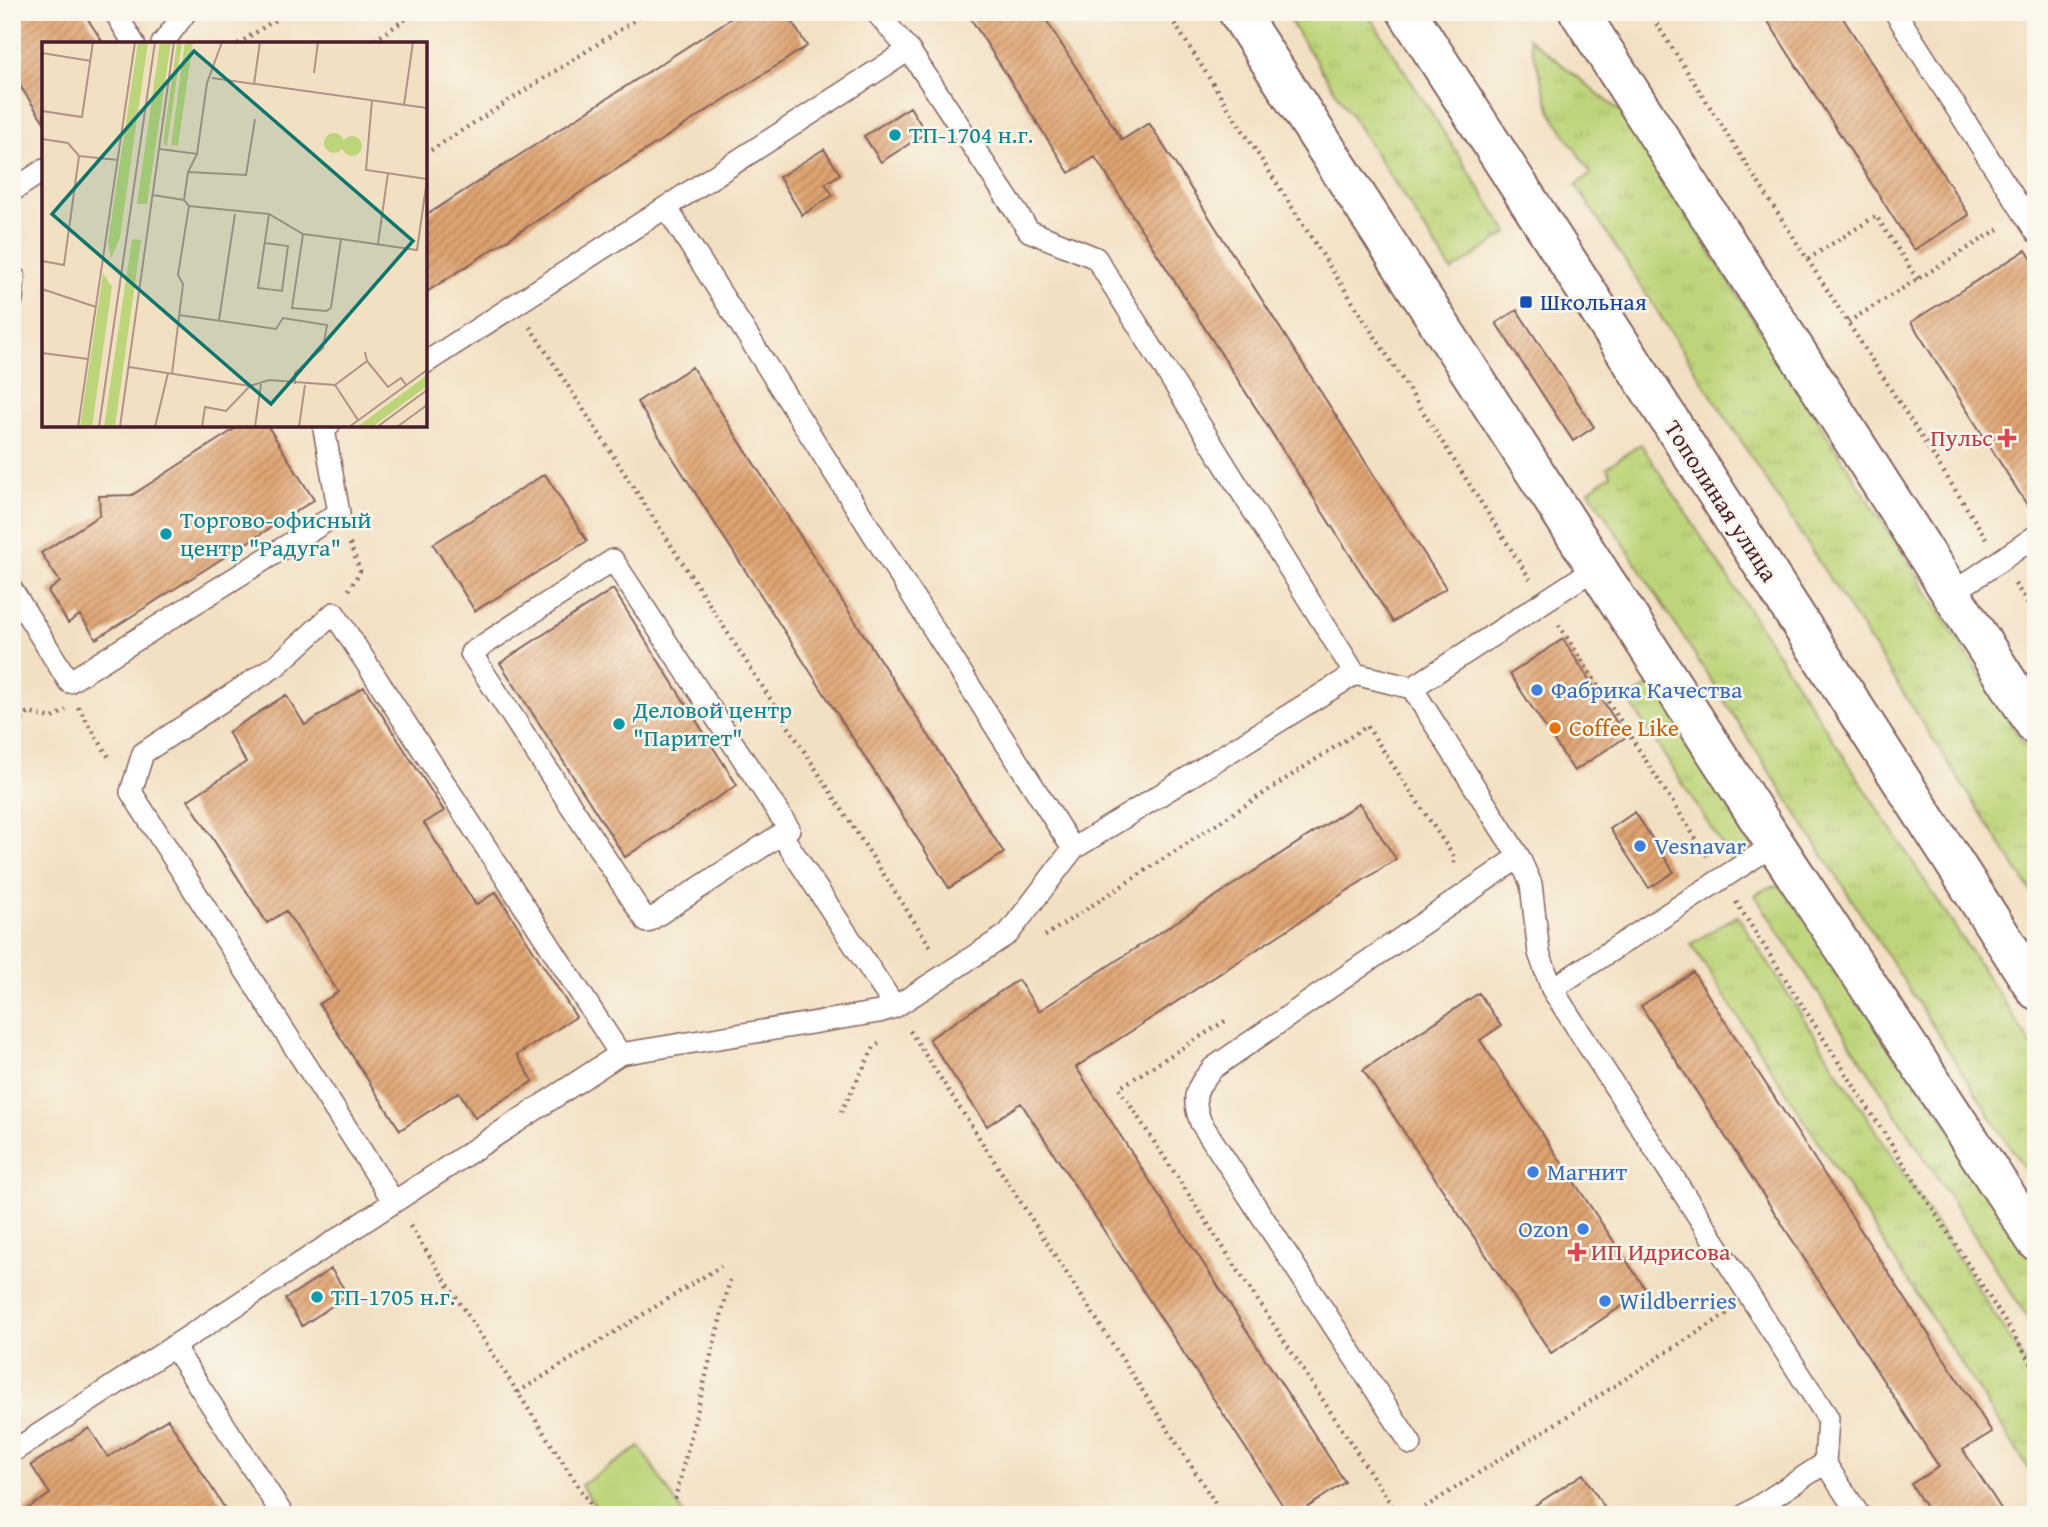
<svg xmlns="http://www.w3.org/2000/svg" width="2048" height="1527" font-family="'Gentium Book Plus',serif">
	<style>
		.grass { fill: url(#grass-tufts); stroke: #847a52; stroke-width: 2 }
		.park { fill: #bdd57a; stroke: #847a52; stroke-width: 2 }
		.building { fill: url(#building-hatch) }
		.lines { fill: none; stroke-linecap: round; stroke-linejoin: round }
		.service-casing { stroke: #856360; stroke-width: 24 }
		.minor-casing { stroke: #856360; stroke-width: 42 }
		.secondary-casing { stroke: #856360; stroke-width: 42 }
		.path { stroke: #856360; stroke-width: 4.5; stroke-dasharray: 2 5; stroke-linecap: butt }
		.service { stroke: #fff; stroke-width: 21 }
		.minor { stroke: #fff; stroke-width: 38 }
		.secondary { stroke: #fff; stroke-width: 38 }
		.culture-dot { fill: #0f9aa8; stroke: #fbf7ec; stroke-width: 2.5 }
		.transit-dot { fill: #1a4fb4; stroke: #fbf7ec; stroke-width: 2.5 }
		.health-dot { fill: #e0444e; stroke: #fbf7ec; stroke-width: 2.5 }
		.shop-dot { fill: #3f7fe0; stroke: #fbf7ec; stroke-width: 2.5 }
		.food-dot { fill: #e8710a; stroke: #fbf7ec; stroke-width: 2.5 }
		.labels { text-anchor: middle; stroke-width: 5; stroke-linejoin: round; paint-order: stroke }
		.culture-label { font-size: 24px; fill: #0d838f; stroke: #fbf7ec; text-anchor: start }
		.transit-label { font-size: 24px; fill: #164399; stroke: #fbf7ec; text-anchor: start }
		.health-label { font-size: 24px; fill: #be3a42; stroke: #fbf7ec; text-anchor: end }
		.street-label { font-size: 24px; fill: #4a1f2b; stroke: #fbf7ec }
		.shop-label { font-size: 24px; fill: #366cbe; stroke: #fbf7ec; text-anchor: start }
		.food-label { font-size: 24px; fill: #c56008; stroke: #fbf7ec; text-anchor: start }
		.inset-road { fill: none; stroke: #af9386; stroke-width: 2 }
		.view { fill: #0f766e; fill-opacity: 0.15; stroke: #0f766e; stroke-width: 3.5 }
		.inset-edge { fill: none; stroke: #4a1f2b; stroke-width: 3.5 }
	</style>
	<defs>
		<pattern id="grass-tufts" width="24" height="20" patternUnits="userSpaceOnUse" patternTransform="scale(1.75)"><rect width="24" height="20" fill="#bdd57a"/><path d="M3 7l-1-3M5 7V3M7 7l1-3M15 17l-1-3M17 17v-4M19 17l1-3" fill="none" stroke="#a4b66a"/></pattern>
		<pattern id="building-hatch" width="6" height="6" patternUnits="userSpaceOnUse" patternTransform="scale(1.75)"><rect width="6" height="6" fill="#dea371"/><path d="M-1 1l2-2M0 6l6-6M5 7l2-2" fill="none" stroke="#b6845d"/></pattern>
	</defs>
	<rect width="100%" height="100%" fill="#fbf7ec"/>
	<filter id="ink" filterUnits="userSpaceOnUse"><feTurbulence type="fractalNoise" baseFrequency=".0143" numOctaves="2"/><feDisplacementMap in="SourceGraphic" scale="14" xChannelSelector="R" yChannelSelector="G"/><feConvolveMatrix kernelMatrix="1 2 1 2 8 2 1 2 1" color-interpolation-filters="sRGB"/></filter>
	<filter id="wash" filterUnits="userSpaceOnUse"><feTurbulence type="fractalNoise" baseFrequency=".00686" numOctaves="4" result="noise"/><feDisplacementMap in="SourceGraphic" scale="28" xChannelSelector="R" yChannelSelector="G"/><feGaussianBlur stdDeviation="1.57" result="paint"/><feColorMatrix in="noise" values="0 0 0 0 0 0 0 0 0 0 0 0 0 0 0 0 0 1.4 0 .05"/><feComposite in="paint" operator="in"/></filter>
	<g filter="url(#wash)">
		<rect width="100%" height="100%" fill="#f2e0c3"/>
		<path class="grass" d="M1284 12H1367L1508 233 1452 271Z
			M1529 38 1622 113 2036 763V899L1576 185 1591 174 1551 112Z
			M1641 444 2036 1052V1187L1589 490 1611 475 1607 467Z
			M1661 677 1753 840 1749 852 1735 865 1628 699Z
			M1778 886 1786 887 1802 897 2036 1263V1331L1755 895 1767 888Z
			M1737 915 2036 1379V1480L1691 944Z"/>
		<path class="park" d="M640 1447 684 1515H601L581 1485Z"/>
		<g id="blocks">
			<path class="building" d="M12 12H83L104 44H44V122L12 74Z
				M741 12H786L807 46 425 293V216Z
				M982 12H1041L1122 140 1149 123 1446 588 1393 622 1095 157 1069 173 971 19Z
				M1762 12H1839L1969 215 1914 250Z
				M910 107 926 133 881 162 864 136Z
				M824 149 840 174 825 184 833 195 802 215 779 177Z
				M2026 250 2036 266V503L2029 508 1911 322Z
				M1517 310 1594 427 1573 441 1496 323Z
				M692 367 1004 853 949 888 637 402Z
				M241 425H267L314 500 96 639 80 615 68 623 48 591 60 582 41 553 100 515 99 496 132 495Z
				M545 474 587 541 475 611 433 544Z
				M613 589 737 785 625 857 500 663Z
				M1563 639 1626 737 1574 771 1510 674Z
				M364 687 444 811 424 823 476 905 496 892 576 1017 517 1055 533 1081 475 1118 459 1092 400 1130 319 1004 338 992 286 911 267 923 188 800 246 762 228 732 286 695 305 725Z
				M1359 803 1396 859 1076 1067 1345 1482 1296 1515H1289L1021 1103 987 1126 929 1039 1018 980 1039 1011Z
				M1635 812 1674 872 1649 888 1610 829Z
				M1693 972 1992 1432 1963 1450 2005 1515H1931L1911 1484 1939 1467 1641 1006Z
				M1479 993 1501 1026 1480 1040 1646 1290 1551 1353 1363 1070Z
				M331 1269 348 1295 302 1326 285 1299Z
				M168 1419 229 1515H18L50 1494 31 1465 89 1428 108 1457Z
				M1583 1474 1609 1515H1520Z"/>
		</g>
	</g>
	<g filter="url(#ink)">
		<use href="#blocks" fill-opacity="0" stroke="#856360" stroke-width="2"/>
		<g class="lines">
			<defs>
				<path id="service" d="M115 12 134 44
					M876 12 909 50 1029 231 1096 258 1355 674 1412 688 1519 857 1531 884 1539 953 1552 989
					M1895 12 2036 232
					M162 44 186 12
					M12 191 44 170
					M666 207 1073 849
					M12 275 14 277 12 300
					M425 363 909 50
					M613 560 789 829 647 922 471 653Z
					M12 590 69 682 339 513 324 429 329 425
					M1951 594 2036 536
					M1412 688 1597 567
					M781 834 895 1007
					M1775 844 1552 989 1828 1418 1825 1463 1859 1515
					M620 1054 334 613 277 665 143 753 131 792 394 1202 620 1054 879 1012 895 1007 1008 934 1073 849 1355 674
					M173 1346 283 1515
					M1411 1444 1201 1123C1191 1097 1195 1089 1213 1068L1519 857
					M12 1452 394 1202
					M1745 1515 1825 1463"/>
				<path id="minor" d="M1238 12 1775 844 2036 1241
					M1579 12 2036 726"/>
				<path id="secondary" d="M1407 12 2036 990"/>
			</defs>
			<use href="#service" class="service-casing"/>
			<use href="#minor" class="minor-casing"/>
			<use href="#secondary" class="secondary-casing"/>
			<path class="path" d="M1167 12 1530 579
				M1649 12 1986 538
				M238 44 287 12
				M369 44 416 12
				M425 154 648 12
				M1808 259 1876 216 1918 280
				M1848 322 1999 229
				M530 327 932 949
				M2015 584 2036 615
				M349 590 360 571 349 541
				M1559 625 1707 856
				M78 707 110 759
				M12 710 53 718 66 710
				M12 730 29 713
				M1736 902 2036 1370
				M1045 936 1367 726 1454 857V866
				M1225 1021 1119 1088 1398 1515
				M910 1031 1223 1515
				M841 1112 874 1047 882 1042
				M410 1226 597 1515
				M518 1392 721 1266
				M675 1499 730 1280
				M863 1515 865 1513
				M1413 1515 1728 1313"/>
			<use href="#service" class="service"/>
			<use href="#minor" class="minor"/>
			<use href="#secondary" class="secondary"/>
		</g>
	</g>
	<g class="culture-dot">
		<circle cx="895" cy="135" r="7"/>
		<circle cx="166" cy="534" r="7"/>
		<circle cx="619" cy="724" r="7"/>
		<circle cx="317" cy="1297" r="7"/>
	</g>
	<rect class="transit-dot" x="1519" y="295" width="14" height="14" rx="3.5"/>
	<g class="health-dot">
		<path d="M2003.5 427.5h7v7h7v7h-7v7h-7v-7h-7v-7h7z"/>
		<path d="M1573.5 1241.5h7v7h7v7h-7v7h-7v-7h-7v-7h7z"/>
	</g>
	<g class="shop-dot">
		<circle cx="1537" cy="690" r="7"/>
		<circle cx="1640" cy="846" r="7"/>
		<circle cx="1533" cy="1172" r="7"/>
		<circle cx="1583" cy="1229" r="7"/>
		<circle cx="1605" cy="1301" r="7"/>
	</g>
	<circle class="food-dot" cx="1555" cy="728" r="7"/>
	<g class="labels">
		<g class="culture-label">
			<text x="909" y="143">ТП-1704 н.г.</text>
			<text x="180" y="528">Торгово-офисный<tspan x="180" dy="28">центр "Радуга"</tspan></text>
			<text x="633" y="718">Деловой центр<tspan x="633" dy="28">"Паритет"</tspan></text>
			<text x="331" y="1305">ТП-1705 н.г.</text>
		</g>
		<g class="transit-label">
			<text x="1540" y="310">Школьная</text>
		</g>
		<g class="health-label">
			<text x="1993" y="446">Пульс</text>
			<text x="1591" y="1260" text-anchor="start">ИП Идрисова</text>
		</g>
		<g class="street-label">
			<text transform="translate(1721 501) rotate(57)" y="8">Тополиная улица</text>
		</g>
		<g class="shop-label">
			<text x="1551" y="698">Фабрика Качества</text>
			<text x="1654" y="854">Vesnavar</text>
			<text x="1547" y="1180">Магнит</text>
			<text x="1569" y="1237" text-anchor="end">Ozon</text>
			<text x="1619" y="1309">Wildberries</text>
		</g>
		<g class="food-label">
			<text x="1569" y="736">Coffee Like</text>
		</g>
	</g>
	<g transform="translate(42 42)">
		<rect width="385" height="385" fill="#f2e0c3"/>
		<path d="M96 0H106L78 196 69 216 66 200ZM118 0H129L105 162H95ZM135 0H140L125 104 121 102ZM143 0H151L136 104 129 103ZM90 197 99 198 73 385H62ZM61 231 70 245 50 385H38ZM385 333V344L330 385H315Z" fill="#bdd57a"/>
		<path d="M282 101a10 10 0 1 1 20 0a10 10 0 1 1-20 0ZM300 104a10 10 0 1 1 20 0a10 10 0 1 1-20 0Z" fill="#bdd57a"/>
		<path class="inset-road" d="M0 11 49 19M272 31 276 0M170 36 385 66M212 42 218 0M330 58 324 128 385 137M362 63 371 0M0 69 40 75 51 0M0 97 26 101 37 114 76 118M118 107 155 112 165 41 180 0M146 130 204 133 213 77M111 153 142 158M147 164 227 172 261 192 299 197 289 266 284 269 250 266 261 192M299 197 375 208 385 138M223 201 246 204 240 249 216 246 227 172M336 202 346 131M0 219 22 223 37 114M0 247 54 265M137 273 234 287 241 276 285 283 281 306 253 331V342M177 278 193 172M0 311 46 317M325 319 346 345 359 336 364 343M87 325 208 344 227 338 293 343 316 378M130 332 141 242 136 233 147 164 142 158 146 130 155 112M293 343 325 319 323 310M36 385 93 0M57 385 113 0M78 385 132 0M113 385 126 331M160 385 163 365 184 369 208 344M213 385 219 342M257 385 263 343M307 385 385 328M335 385 385 348M355 385 385 363"/>
		<path class="view" d="M152 9 371 199 229 362 10 172Z"/>
		<rect width="385" height="385" class="inset-edge"/>
	</g>
	<rect width="2048" height="1527" fill="none" stroke="#fbf7ec" stroke-width="42"/>
</svg>
